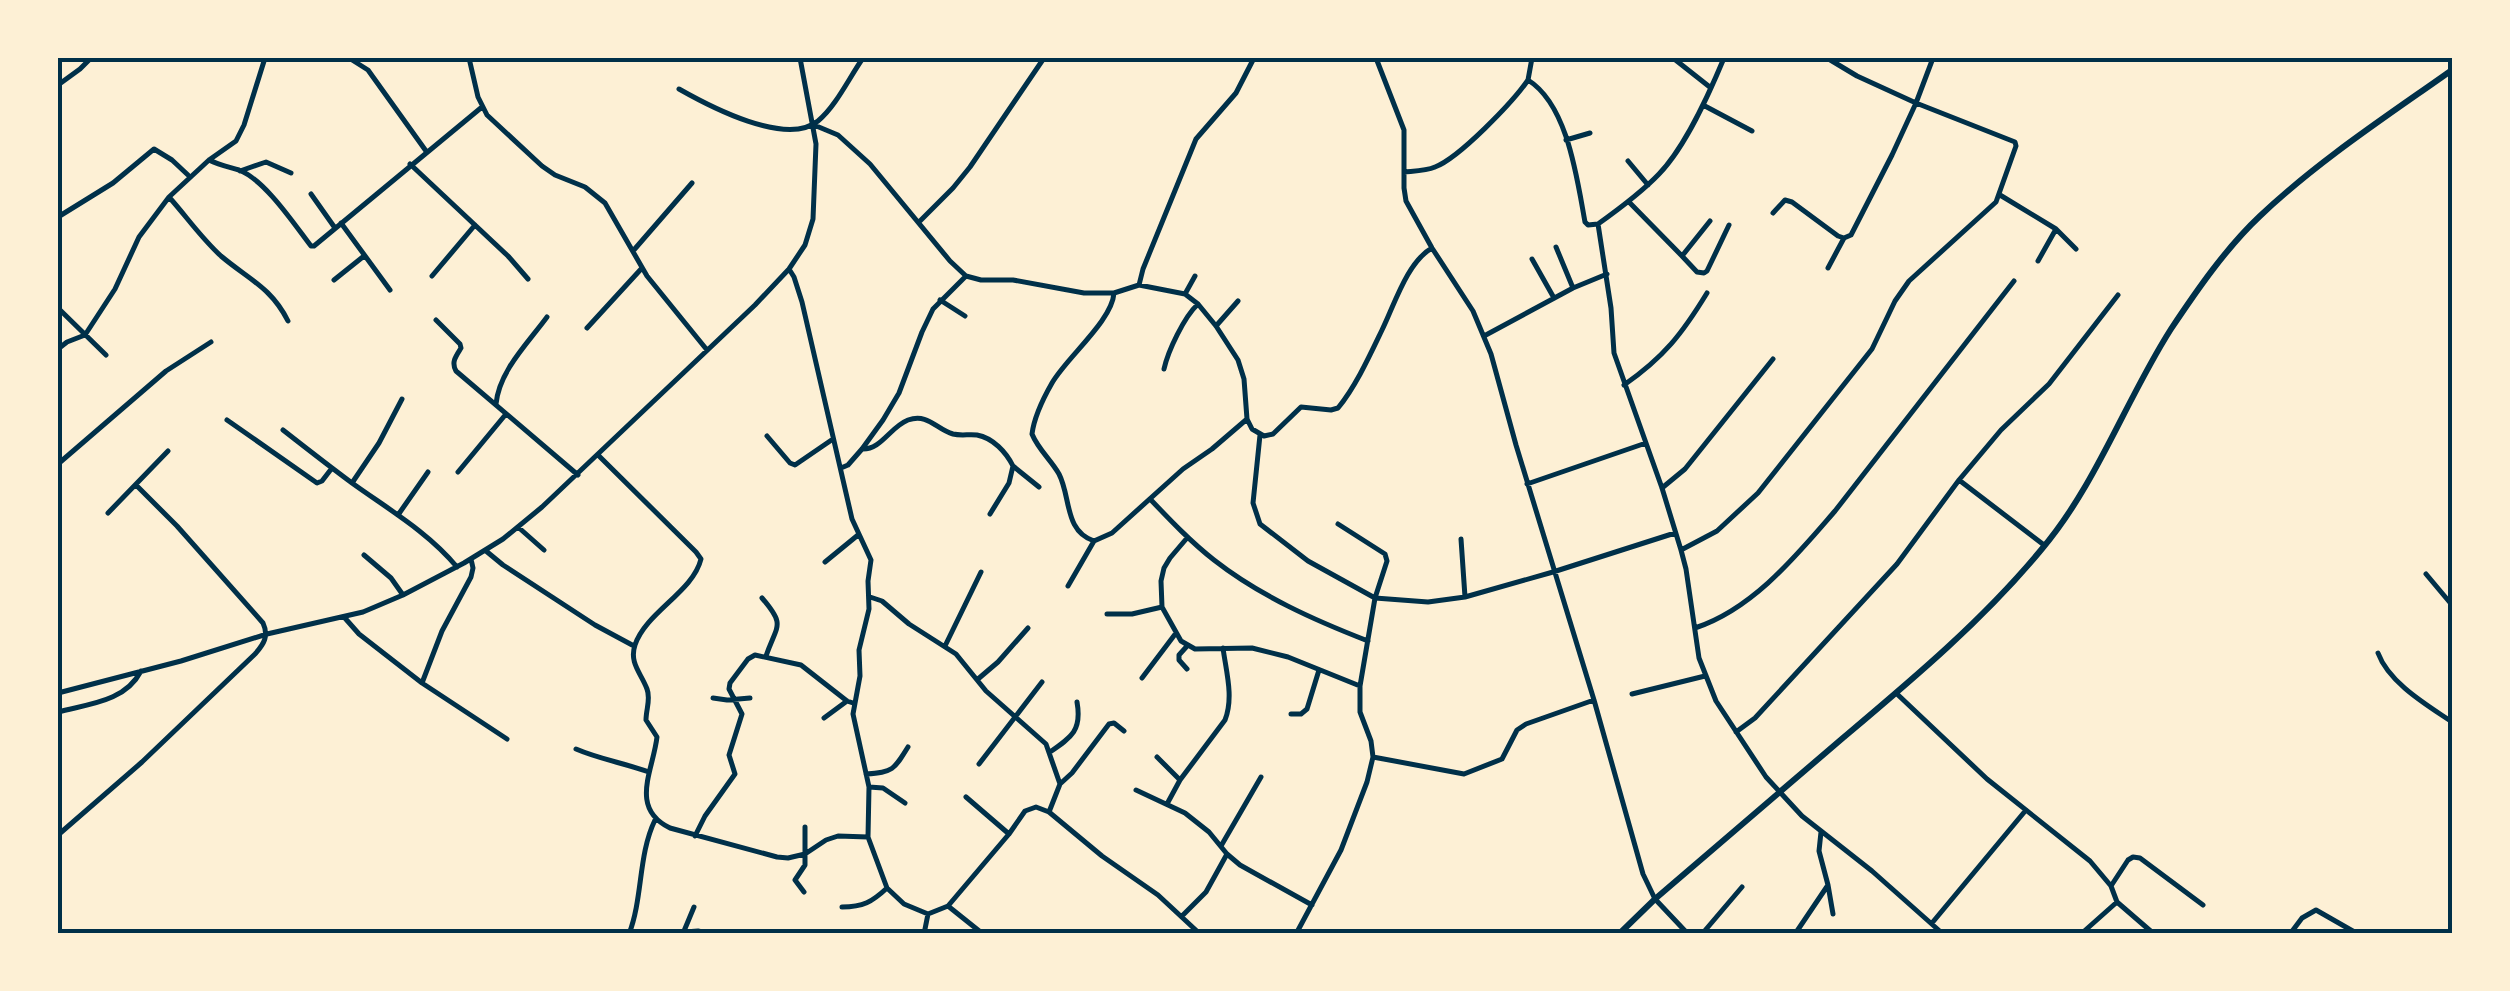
<svg xmlns="http://www.w3.org/2000/svg" width="2510" height="991" font-family="Jost,sans-serif">
	<style>
		.lines { fill: none; stroke-linecap: round; stroke-linejoin: round }
		.minor { stroke: #003049; stroke-width: 5 }
		.tertiary { stroke: #003049; stroke-width: 6 }
		.neatline { fill: none; stroke: #003049; stroke-width: 4 }
	</style>
	<rect width="100%" height="100%" fill="#fdf0d5"/>
	<g class="lines">
		<path class="minor" d="M349 58 368 70 426 151
			M469 58 478 97 487 115 542 166 555 175 585 187 605 203 647 276 707 350
			M1376 58 1404 130V188L1406 201 1432 248 1473 311 1491 354 1516 445 1594 700 1643 874 1655 899 1688 934
			M1532 58 1528 80C1568 105 1577 179 1585 222L1588 225 1598 224 1611 308 1614 353 1662 488 1681 550 1686 569 1699 658 1716 701 1766 777 1802 816 1872 871 1943 934
			M1673 58 1711 88
			M58 85 80 69 91 58
			M679 89C709 106 786 147 818 121 836 106 849 78 863 58
			M1703 105 1752 131
			M814 125 838 135 870 164 950 261 966 276 981 280H1013L1084 293H1114L1139 285 1185 294 1198 304 1216 326 1238 360 1244 379 1247 419 1252 429 1264 436 1273 434 1301 407 1331 410 1338 408C1356 386 1370 355 1382 330 1394 306 1407 262 1432 248
			M1566 140 1590 133
			M209 160C219 165 229 167 239 170 265 180 294 224 311 246H314L482 107
			M1628 161 1648 185
			M410 164 508 256 528 279
			M240 171 266 162 291 173
			M1404 172C1414 171 1426 171 1435 167 1459 158 1513 102 1528 80
			M311 194 335 228
			M2000 195 2056 229 2076 249
			M169 197C186 216 202 239 221 256 248 279 271 287 288 321
			M1629 202 1682 256 1710 221
			M1773 213 1785 200 1792 202 1838 236 1844 238 1851 235 1892 155 1916 103 1857 76 1827 58
			M58 217 113 183 154 149 172 160 188 175
			M919 222 953 188 970 167 1044 58
			M341 223 390 290
			M1598 224C1619 209 1641 193 1659 174 1686 146 1709 94 1724 58
			M1556 247 1573 288
			M633 251 692 183
			M1682 256 1697 272 1704 273 1707 271 1729 225
			M1532 259 1554 298
			M2038 261 2056 229
			M1828 268 1844 238
			M789 269 794 277 802 302 852 519 871 560 868 581 869 609 859 650 860 676 853 714 869 787 868 837 887 888 904 904 928 914
			M432 276 475 225
			M334 280 364 256
			M1139 285 1143 269 1196 139 1236 93 1254 58
			M1185 294 1195 276
			M940 300 965 316
			M58 308 106 355
			M436 320 460 344 461 348C456 356 451 362 456 371L578 475
			M1216 326 1238 301
			M587 328 642 268
			M1484 336 1573 288 1607 274
			M58 349 67 342 85 335 115 289 139 237 169 197 209 160 236 141 244 125 265 58
			M1164 369C1168 351 1184 317 1198 304
			M1624 385C1664 357 1682 334 1707 293
			M496 404C499 371 528 343 547 317
			M227 420 317 483 322 481 332 468
			M283 430C306 448 329 466 352 483 388 509 428 532 457 567
			M1260 435 1253 503 1260 524 1308 561 1375 598 1428 602 1465 597 1553 572 1675 533
			M767 436 790 463 795 465 833 439
			M862 449C881 450 890 427 908 420 928 413 936 429 953 434 961 436 969 434 977 435 993 438 1006 452 1013 466L1009 483 990 514
			M598 455 696 552 701 559C693 592 646 612 635 645 629 663 641 673 647 689 651 699 646 709 646 720L657 737C653 771 629 808 670 828L777 857 788 858 805 854 826 840 838 836 868 837
			M58 464 166 371 211 342
			M1013 466 1039 487
			M841 468 848 465 862 449 883 420 899 393 922 332 933 309 966 276
			M458 472 506 414
			M1959 480 2044 545
			M352 483 379 443 402 399
			M1527 484 1646 443
			M1662 488 1685 469 1773 359
			M1151 500C1171 521 1191 542 1214 560 1260 596 1314 620 1368 641
			M108 513 168 451
			M398 515 428 472
			M518 527 544 550
			M1187 538 1170 558 1164 568 1161 581 1162 607 1181 641 1195 649 1252 648 1288 657 1360 686
			M1461 539 1465 597
			M1094 541C1064 531 1071 497 1059 474 1051 460 1038 449 1032 434 1034 418 1044 397 1052 383 1067 357 1112 321 1114 293
			M1681 550 1717 531 1758 493 1872 349 1895 301 1909 281 1996 202 2016 146 2015 142 1916 103 1933 58
			M486 551 503 565 595 625 634 646
			M364 555 391 578 403 595
			M825 562 858 535
			M2426 574 2452 605
			M1068 586 1094 541 1112 533 1183 469 1212 449 1247 419
			M870 597 882 601 909 624 956 654 986 691 1046 744 1060 784 1049 812
			M762 598C786 626 777 624 766 656
			M1107 614H1132L1162 607
			M344 617 359 634 422 683 507 739
			M1695 628C1753 609 1796 556 1835 511L2014 281
			M945 646 981 572
			M2378 653C2389 683 2427 705 2452 722
			M1187 669 1179 660V655L1188 645
			M1142 678 1176 633
			M978 679 998 662 1028 628
			M422 683 442 631 471 577 473 568 471 559
			M58 693 181 661 267 634 363 612 403 595 464 563 503 539 542 507 755 305 789 269 805 245 813 219 816 144 800 58
			M1896 693 1987 779 2090 861 2111 886 2117 902 2154 934
			M1632 694 1705 676
			M713 698 727 700 750 698
			M58 712C88 704 125 702 141 671
			M1291 714H1301L1307 709 1319 670
			M824 718 847 701
			M1736 732 1755 718 1897 564 1959 480 2001 430 2049 384 2118 295
			M576 749C599 759 624 763 649 772
			M1050 752C1072 737 1082 730 1077 702
			M1157 757 1180 780
			M1373 757 1464 774 1502 759 1517 730 1526 724 1594 700
			M979 764 1042 682
			M866 774C893 772 894 770 908 747
			M1060 784 1072 773 1109 724 1114 723 1124 731
			M869 787 883 788 905 803
			M1136 790 1185 813 1209 832 1227 854 1240 865 1312 905
			M966 797 1009 834
			M1167 804 1180 780 1225 720C1234 697 1226 671 1223 648
			M58 835 142 762 255 654C264 644 269 636 263 623L177 526 136 485
			M695 836 705 816 735 774 729 755 742 714 729 689 730 683 748 659 755 655 801 665 847 701 853 703
			M1221 846 1261 777
			M1828 885 1833 914
			M2111 886 2128 860 2133 857 2140 858 2203 905
			M804 892 795 880 805 865V827
			M948 906 983 934
			M842 907C863 907 872 902 887 888
			M928 914 948 906 1009 834 1025 811 1036 807 1049 812 1102 856 1158 895 1200 934
			M1182 916 1206 892 1227 854
			M1932 923 2026 810
			M684 931 694 907
			M629 934C643 898 638 855 655 820
			M658 934 698 931 711 934
			M924 934 928 914
			M1296 934 1341 850 1367 782 1373 757 1371 741 1360 712V686L1375 598 1387 561 1385 554 1338 524
			M1702 934 1742 887
			M1795 934 1828 885 1819 851 1821 832
			M2081 934 2117 902
			M2290 934 2302 918 2316 910 2358 934"/>
		<path class="tertiary" d="M1619 934 1655 899C1718 845 1781 791 1844 737 1914 678 1983 620 2041 550 2097 484 2125 401 2171 329 2197 290 2226 248 2260 216 2318 161 2387 116 2452 70"/>
	</g>
	<rect width="2510" height="991" fill="none" stroke="#fdf0d5" stroke-width="120"/>
	<rect x="60" y="60" width="2390" height="871" class="neatline"/>
</svg>
